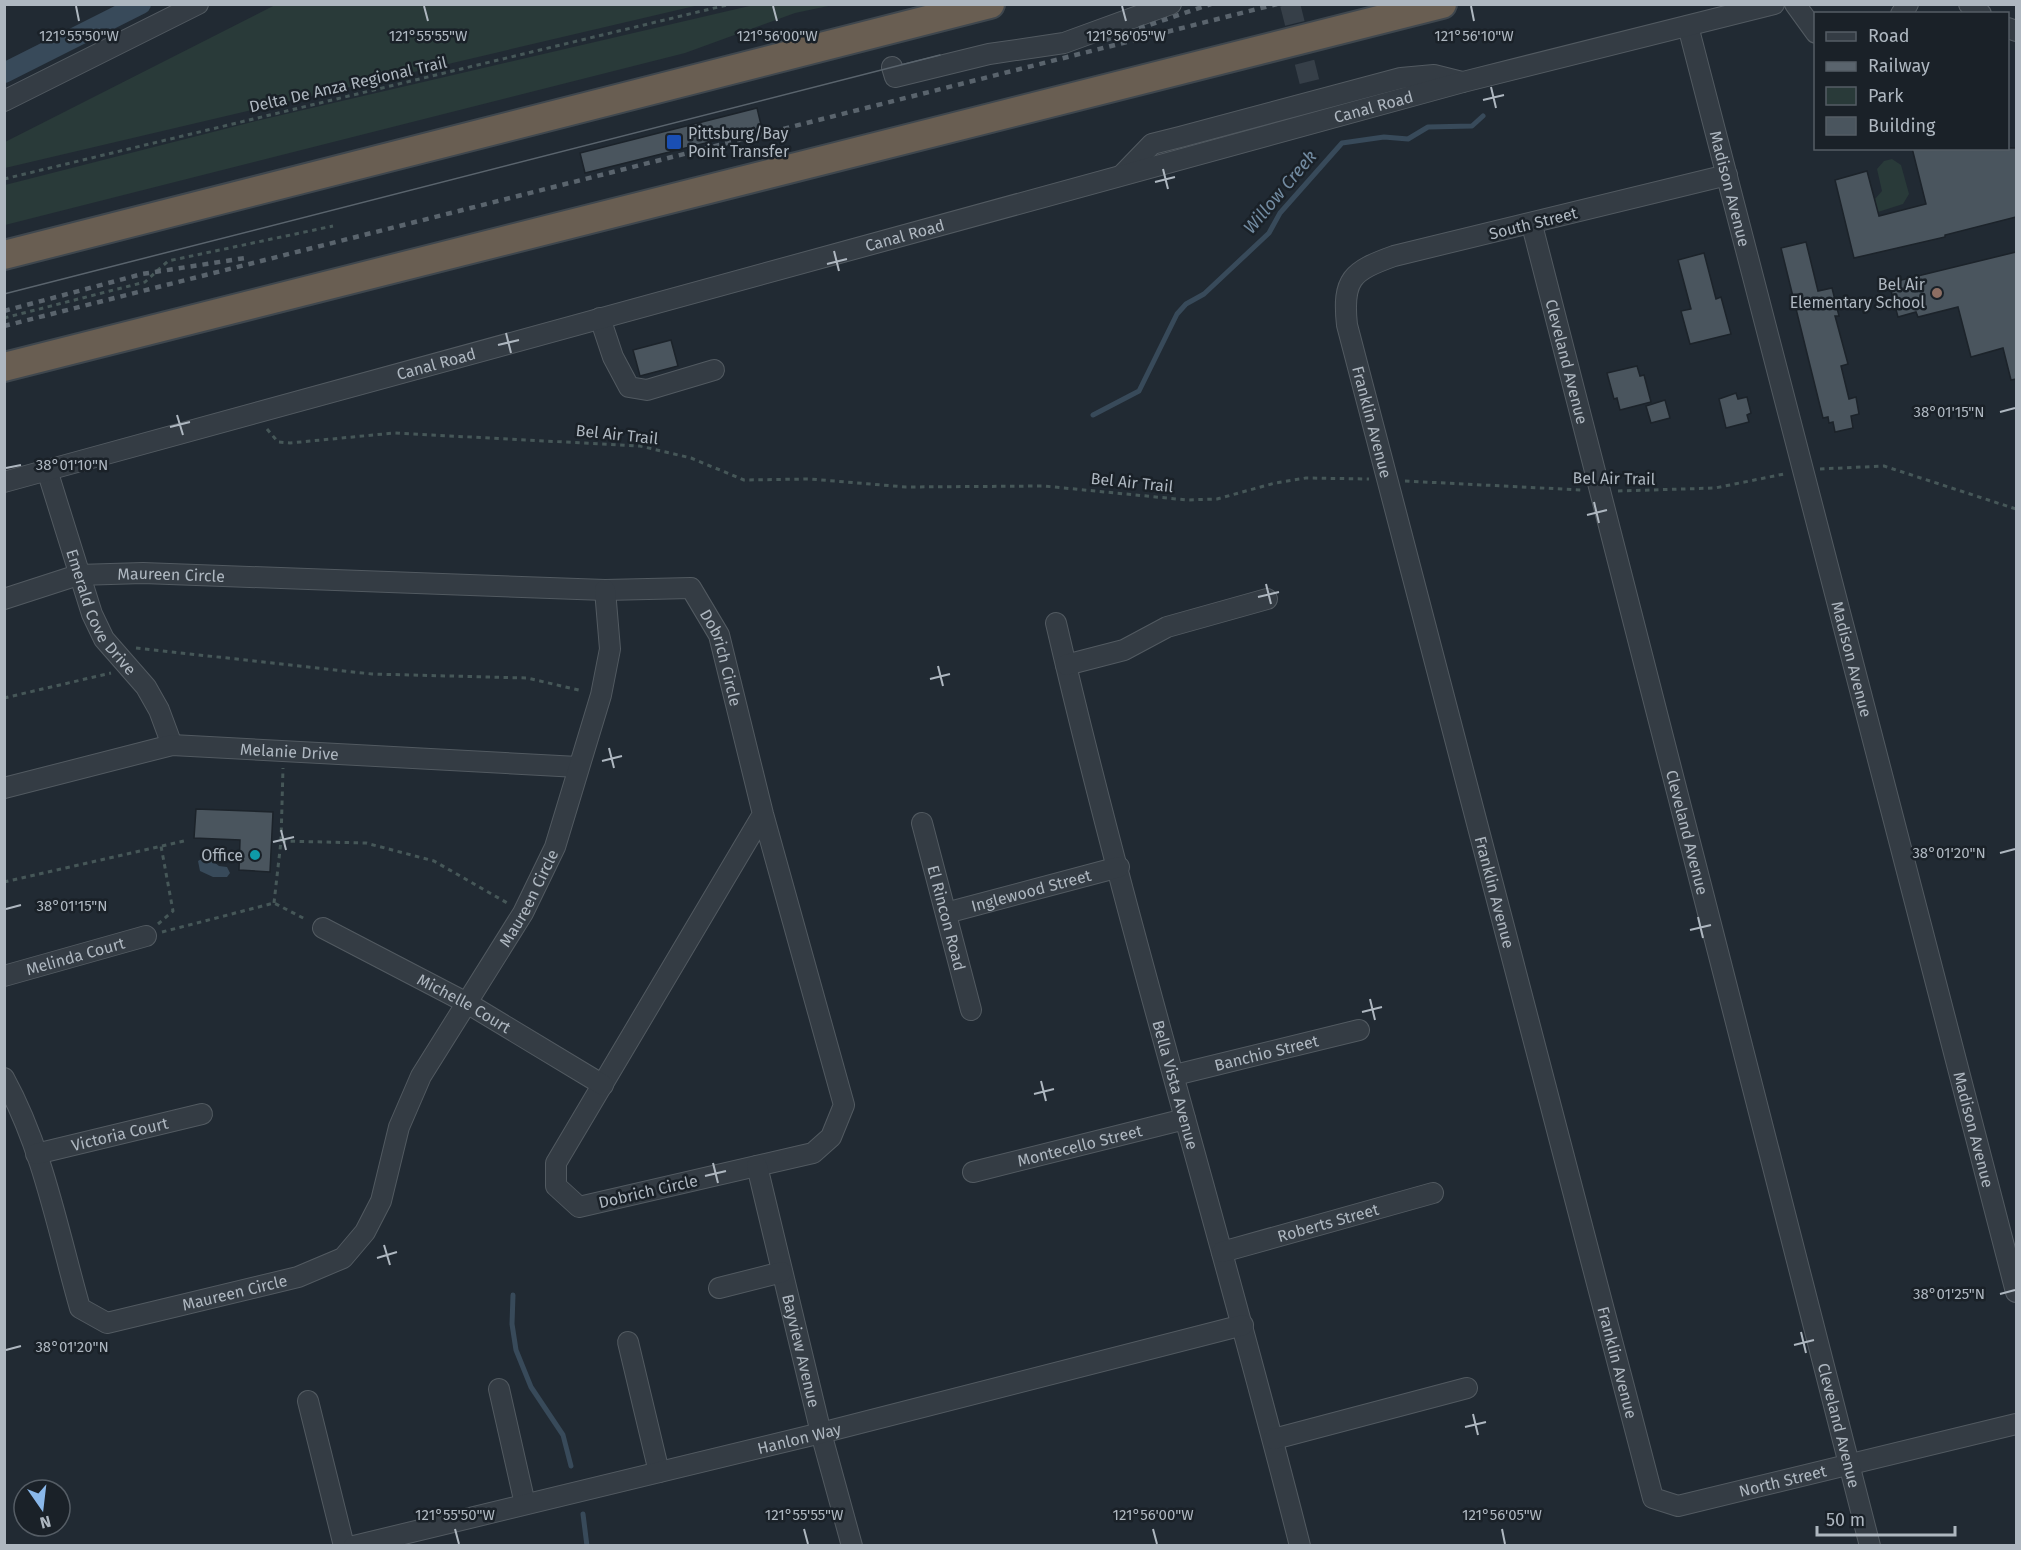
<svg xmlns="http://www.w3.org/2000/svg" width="2021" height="1550" font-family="'Fira Sans',sans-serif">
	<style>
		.green { fill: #293a39 }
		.water { fill: #384a5a }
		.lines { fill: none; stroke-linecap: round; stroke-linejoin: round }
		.stream { stroke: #384a5a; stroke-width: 5 }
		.canal { stroke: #384a5a; stroke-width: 20 }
		.building { fill: #4a555e; stroke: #1c232a; stroke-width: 1.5 }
		.minor-tunnel { stroke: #363f48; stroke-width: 20; stroke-dasharray: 20 10; stroke-linecap: butt }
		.minor-casing { stroke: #525a61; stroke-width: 22 }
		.highway-casing { stroke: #3f474e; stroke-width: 32 }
		.path { stroke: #465758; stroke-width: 3; stroke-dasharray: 4.5 4.5; stroke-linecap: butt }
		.minor { stroke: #343c44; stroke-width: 20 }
		.highway { stroke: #695e52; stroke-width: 28 }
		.tram { stroke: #5a646d; stroke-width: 1.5 }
		.rail { stroke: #5a646d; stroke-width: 4.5; stroke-dasharray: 6 6; stroke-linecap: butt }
		.ticks { fill: none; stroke: #aeb7c0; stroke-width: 2 }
		.transit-dot { fill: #1a4fb4; stroke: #1a2128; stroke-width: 2 }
		.education-dot { fill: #8d6e63; stroke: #1a2128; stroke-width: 2 }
		.culture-dot { fill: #0f9aa8; stroke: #1a2128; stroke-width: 2 }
		.labels { text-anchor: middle; stroke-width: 5; stroke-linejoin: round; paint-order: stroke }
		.street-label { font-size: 16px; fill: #aeb7c0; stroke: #1a2128 }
		.poi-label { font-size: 16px; fill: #aeb7c0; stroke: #1a2128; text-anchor: end }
		.water-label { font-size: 18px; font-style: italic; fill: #728ba1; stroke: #1a2128 }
		.ticks-label { font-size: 15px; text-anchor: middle; fill: #aeb7c0; stroke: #1a2128; stroke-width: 5; stroke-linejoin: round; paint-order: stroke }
	</style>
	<rect width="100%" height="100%" fill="#212a33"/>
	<path class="green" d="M277 4H699V5L5 168V142Z
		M758 4 833 5 795 13 685 53 5 225V185L256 121Z
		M1892 159 1901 165 1909 194 1903 204 1878 212 1875 199 1882 191 1877 169 1884 161Z"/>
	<path class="water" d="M206 856 219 866 227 867 230 873 227 877H213L200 871 198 861Z"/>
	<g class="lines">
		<path class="stream" d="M1093 415 1139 391 1177 314 1186 304 1204 294 1269 233 1280 213 1342 143 1384 137 1408 139 1428 127 1472 126 1483 116
			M513 1295 512 1324 516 1350 531 1387 563 1435 571 1466
			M583 1514 587 1546"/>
		<path class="canal" d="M4 73 141 4"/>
	</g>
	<path class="building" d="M757 108 762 129 585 173 580 153Z
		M1912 148H2016V217L1945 235V237L1854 258 1835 180 1867 171 1879 216 1926 204Z
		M1806 242 1818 291 1832 288 1839 316H1835L1848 364 1841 366 1849 399 1856 397 1859 414 1851 416 1853 428 1835 432 1833 422 1829 423 1828 417 1823 418 1781 248Z
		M2016 252V379L2011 380 2003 348 1971 357 1958 307 1918 317 1916 312 1898 317 1889 283Z
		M1704 253 1716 299 1721 297 1731 334 1690 344 1681 311 1691 309 1678 260Z
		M671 340 678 366 640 376 633 350Z
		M1637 366 1640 376 1644 375 1651 402 1620 410 1617 398 1614 399 1607 373Z
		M1736 393 1738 399 1747 397 1751 413 1747 415 1749 422 1726 428 1719 399Z
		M1665 400 1670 418 1651 423 1646 406Z
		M196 809 273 812 270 872 239 870 240 840 194 838Z"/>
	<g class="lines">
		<path class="minor-tunnel" d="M1290 4 1310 84"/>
		<defs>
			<g id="minor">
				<path d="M1795 4 1816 33"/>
				<path d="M1969 4 1981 14"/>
				<path d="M1901 14 1908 4"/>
				<path id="s1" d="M1688 26 2016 1292"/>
				<path d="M2008 28 2016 31"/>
				<path d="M892 67 895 77 989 54 1064 43 1171 4"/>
				<path d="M4 101 198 4"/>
				<path d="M1123 174 1152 144 1180 137 1401 78 1434 75 1462 82"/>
				<path id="s2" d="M1727 175 1394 256C1352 271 1342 279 1347 325L1653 1498 1678 1506 2016 1424"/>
				<path id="s3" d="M1532 225 1870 1546"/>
				<path d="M600 318 613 357 629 387 647 390 714 370"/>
				<path id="s4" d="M47 470 92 614 104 639 146 687 159 710 172 745"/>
				<path id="s5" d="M4 482 1463 82 1774 4"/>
				<path id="s6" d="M4 599 78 575 143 573 605 590 691 588 719 635 763 814 844 1105 831 1137 813 1153 579 1207 556 1186V1163L763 814"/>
				<path id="s7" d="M1056 623C1128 933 1222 1237 1300 1546"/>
				<path d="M1066 665 1124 650 1167 627 1267 599"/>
				<path id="s8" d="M4 788 172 745 578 767"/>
				<path id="s9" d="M922 823 971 1010"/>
				<path id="s10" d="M946 913 1119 867"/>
				<path id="s11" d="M323 928 467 1003 603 1085"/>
				<path id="s12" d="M4 976 146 936"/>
				<path id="s13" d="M1175 1075 1359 1030"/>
				<path id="s14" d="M4 1078C43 1149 58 1231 80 1308L107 1323 298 1277 343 1258 365 1232 381 1201 399 1127 421 1076 523 913 555 847 601 695 610 649 605 590"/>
				<path id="s15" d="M36 1154 202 1114"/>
				<path id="s16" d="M757 1166 821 1433 852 1546"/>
				<path id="s17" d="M973 1172 1185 1119"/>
				<path id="s18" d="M1222 1252 1433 1193"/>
				<path d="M719 1288 782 1272"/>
				<path d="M628 1342 659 1472"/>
				<path d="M499 1389 525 1504"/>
				<path d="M308 1401 344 1546"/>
				<path d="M1274 1439 1467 1388"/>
				<path id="s19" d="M354 1546 821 1433 1243 1325"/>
			</g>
			<path id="highway" d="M4 255 990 4
				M4 367 1442 4"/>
		</defs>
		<use href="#minor" class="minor-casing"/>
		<use href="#highway" class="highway-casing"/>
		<path class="path" d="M4 179 731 4
			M4 318 145 282 168 261 333 226
			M267 429 278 442 290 443 394 433 640 446 691 458 744 480 810 479 906 487 1044 486 1187 500 1217 499 1275 483 1306 478 1369 479
			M1820 469 1884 466 2016 509
			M1405 481 1581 490
			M1618 491 1715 488 1784 474
			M136 648 372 674 527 678 583 691
			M4 698 111 673
			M281 841 283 768
			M4 882 184 841
			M274 903 281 841 366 843 434 861 509 904
			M158 924 173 911 161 846
			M162 932 274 903 307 920"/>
		<use href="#minor" class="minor"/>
		<use href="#highway" class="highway"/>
		<path class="tram" d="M4 294 940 55"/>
		<path class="rail" d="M1105 40 1211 4
			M4 311 142 274 245 258
			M4 326 1277 4"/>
	</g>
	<path class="ticks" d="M76 6 79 21M424 6 428 21M773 6 777 21M1122 6 1126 21M1471 6 1474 21M1491 87 1496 108M1483 100 1504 95M1163 169 1168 189M1155 182 1175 177M834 251 839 271M827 264 847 259M506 333 511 353M498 345 519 340M2000 412 2015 408M177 415 183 435M170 427 190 422M6 468 21 465M1594 502 1599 523M1587 515 1607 510M1266 584 1271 604M1258 597 1279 592M938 666 943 686M930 679 950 674M609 748 614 768M602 761 622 756M281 830 286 850M273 842 294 837M2000 853 2015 849M6 909 21 905M1698 917 1703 938M1690 930 1711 925M1370 999 1375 1020M1362 1012 1382 1007M1041 1081 1046 1101M1034 1094 1054 1089M713 1163 718 1183M705 1176 726 1171M384 1245 390 1265M377 1258 397 1252M2000 1294 2015 1290M1801 1332 1806 1353M1794 1345 1814 1340M6 1350 21 1346M1473 1414 1478 1435M1465 1427 1486 1422M455 1529 459 1544M804 1529 808 1544M1153 1529 1157 1544M1502 1529 1505 1544"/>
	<rect class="transit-dot" x="666" y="134" width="16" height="16" rx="3"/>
	<circle class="education-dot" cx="1937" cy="293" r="6"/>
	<circle class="culture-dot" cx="255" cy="855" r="6"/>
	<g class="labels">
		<g class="street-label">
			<text transform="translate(348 84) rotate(-13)" y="6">Delta De Anza Regional Trail</text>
			<text dy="6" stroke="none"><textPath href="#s5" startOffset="1420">Canal Road</textPath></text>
			<text dy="6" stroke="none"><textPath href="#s1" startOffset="168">Madison Avenue</textPath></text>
			<text transform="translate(1533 223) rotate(-14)" y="6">South Street</text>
			<text dy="6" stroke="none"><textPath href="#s5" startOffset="934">Canal Road</textPath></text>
			<text dy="6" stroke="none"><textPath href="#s3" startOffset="141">Cleveland Avenue</textPath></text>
			<text dy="6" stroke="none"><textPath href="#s5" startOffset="448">Canal Road</textPath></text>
			<text dy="6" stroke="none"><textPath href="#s2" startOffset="538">Franklin Avenue</textPath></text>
			<text transform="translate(617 434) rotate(6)" y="6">Bel Air Trail</text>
			<text transform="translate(1614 478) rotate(1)" y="6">Bel Air Trail</text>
			<text transform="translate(1132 482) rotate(6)" y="6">Bel Air Trail</text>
			<text dy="6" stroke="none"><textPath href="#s6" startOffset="171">Maureen Circle</textPath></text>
			<text dy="6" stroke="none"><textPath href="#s4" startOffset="153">Emerald Cove Drive</textPath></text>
			<text dy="6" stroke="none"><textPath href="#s6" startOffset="768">Dobrich Circle</textPath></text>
			<text dy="6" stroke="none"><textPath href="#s1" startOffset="654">Madison Avenue</textPath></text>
			<text dy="6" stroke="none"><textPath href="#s8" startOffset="291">Melanie Drive</textPath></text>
			<text dy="6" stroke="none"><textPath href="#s3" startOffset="627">Cleveland Avenue</textPath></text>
			<text dy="6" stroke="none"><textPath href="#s10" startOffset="88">Inglewood Street</textPath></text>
			<text dy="6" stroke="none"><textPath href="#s2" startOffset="1024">Franklin Avenue</textPath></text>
			<text dy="6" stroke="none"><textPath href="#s14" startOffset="928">Maureen Circle</textPath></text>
			<text dy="6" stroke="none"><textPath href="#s9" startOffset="98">El Rincon Road</textPath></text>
			<text dy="6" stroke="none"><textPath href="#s12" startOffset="74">Melinda Court</textPath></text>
			<text dy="6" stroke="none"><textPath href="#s11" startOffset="160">Michelle Court</textPath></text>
			<text dy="6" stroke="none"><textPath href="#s13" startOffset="94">Banchio Street</textPath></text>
			<text dy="6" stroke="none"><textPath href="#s7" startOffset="477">Bella Vista Avenue</textPath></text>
			<text dy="6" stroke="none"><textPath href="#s1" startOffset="1140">Madison Avenue</textPath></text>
			<text dy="6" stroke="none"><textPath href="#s15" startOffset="86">Victoria Court</textPath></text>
			<text dy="6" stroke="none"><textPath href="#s17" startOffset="110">Montecello Street</textPath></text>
			<text transform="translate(648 1191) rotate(-13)" y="6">Dobrich Circle</text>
			<text dy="6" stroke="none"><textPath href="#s18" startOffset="110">Roberts Street</textPath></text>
			<text dy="6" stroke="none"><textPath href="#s14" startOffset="405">Maureen Circle</textPath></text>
			<text dy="6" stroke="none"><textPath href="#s16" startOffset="190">Bayview Avenue</textPath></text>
			<text dy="6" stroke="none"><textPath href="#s2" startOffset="1510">Franklin Avenue</textPath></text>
			<text dy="6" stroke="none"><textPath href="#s3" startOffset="1239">Cleveland Avenue</textPath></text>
			<text dy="6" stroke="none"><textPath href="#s19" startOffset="458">Hanlon Way</textPath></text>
			<text dy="6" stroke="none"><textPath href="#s2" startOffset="1784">North Street</textPath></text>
		</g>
		<g class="poi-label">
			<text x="688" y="139" text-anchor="start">Pittsburg/Bay<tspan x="688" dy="18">Point Transfer</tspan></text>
			<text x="1925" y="290">Bel Air<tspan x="1925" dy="18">Elementary School</tspan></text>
			<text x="243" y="861">Office</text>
		</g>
		<g class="water-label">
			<text transform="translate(1280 192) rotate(-50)" y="6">Willow Creek</text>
		</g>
	</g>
	<g class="ticks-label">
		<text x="79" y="41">121°55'50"W</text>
		<text x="428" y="41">121°55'55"W</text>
		<text x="777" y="41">121°56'00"W</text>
		<text x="1126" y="41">121°56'05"W</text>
		<text x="1474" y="41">121°56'10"W</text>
		<text x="1949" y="417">38°01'15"N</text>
		<text x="72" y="470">38°01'10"N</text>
		<text x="1949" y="858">38°01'20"N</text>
		<text x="72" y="911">38°01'15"N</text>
		<text x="1949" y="1299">38°01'25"N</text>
		<text x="72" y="1352">38°01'20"N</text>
		<text x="455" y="1520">121°55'50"W</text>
		<text x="804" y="1520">121°55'55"W</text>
		<text x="1153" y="1520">121°56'00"W</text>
		<text x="1502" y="1520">121°56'05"W</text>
	</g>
	<rect width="2021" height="1550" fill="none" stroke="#aeb7c0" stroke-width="12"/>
	<rect x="1814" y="12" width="195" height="138" fill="#1a2128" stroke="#555d65" stroke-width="1.5"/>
	<rect x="1826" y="32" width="30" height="9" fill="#343c44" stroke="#555d65" stroke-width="1.5"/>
	<text x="1868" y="42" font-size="18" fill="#aeb7c0">Road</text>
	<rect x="1826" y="62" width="30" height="9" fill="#5a646d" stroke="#555d65" stroke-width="1.5"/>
	<text x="1868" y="72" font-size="18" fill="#aeb7c0">Railway</text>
	<rect x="1826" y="87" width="30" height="18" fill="#293a39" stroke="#555d65" stroke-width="1.5"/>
	<text x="1868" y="102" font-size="18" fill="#aeb7c0">Park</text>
	<rect x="1826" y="117" width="30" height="18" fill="#4a555e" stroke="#555d65" stroke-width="1.5"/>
	<text x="1868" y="132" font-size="18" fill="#aeb7c0">Building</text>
	<g transform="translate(42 1508) rotate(166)"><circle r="28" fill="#1a2128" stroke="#555d65" stroke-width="1.5"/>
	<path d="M0-4.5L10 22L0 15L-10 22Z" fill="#8ab8ea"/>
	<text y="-9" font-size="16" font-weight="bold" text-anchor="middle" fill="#aeb7c0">N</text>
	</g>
	<path d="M1817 1526v9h138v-9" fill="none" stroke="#aeb7c0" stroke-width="3"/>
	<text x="1826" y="1526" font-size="18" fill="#aeb7c0" stroke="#1a2128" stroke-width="4.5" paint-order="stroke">50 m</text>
</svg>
